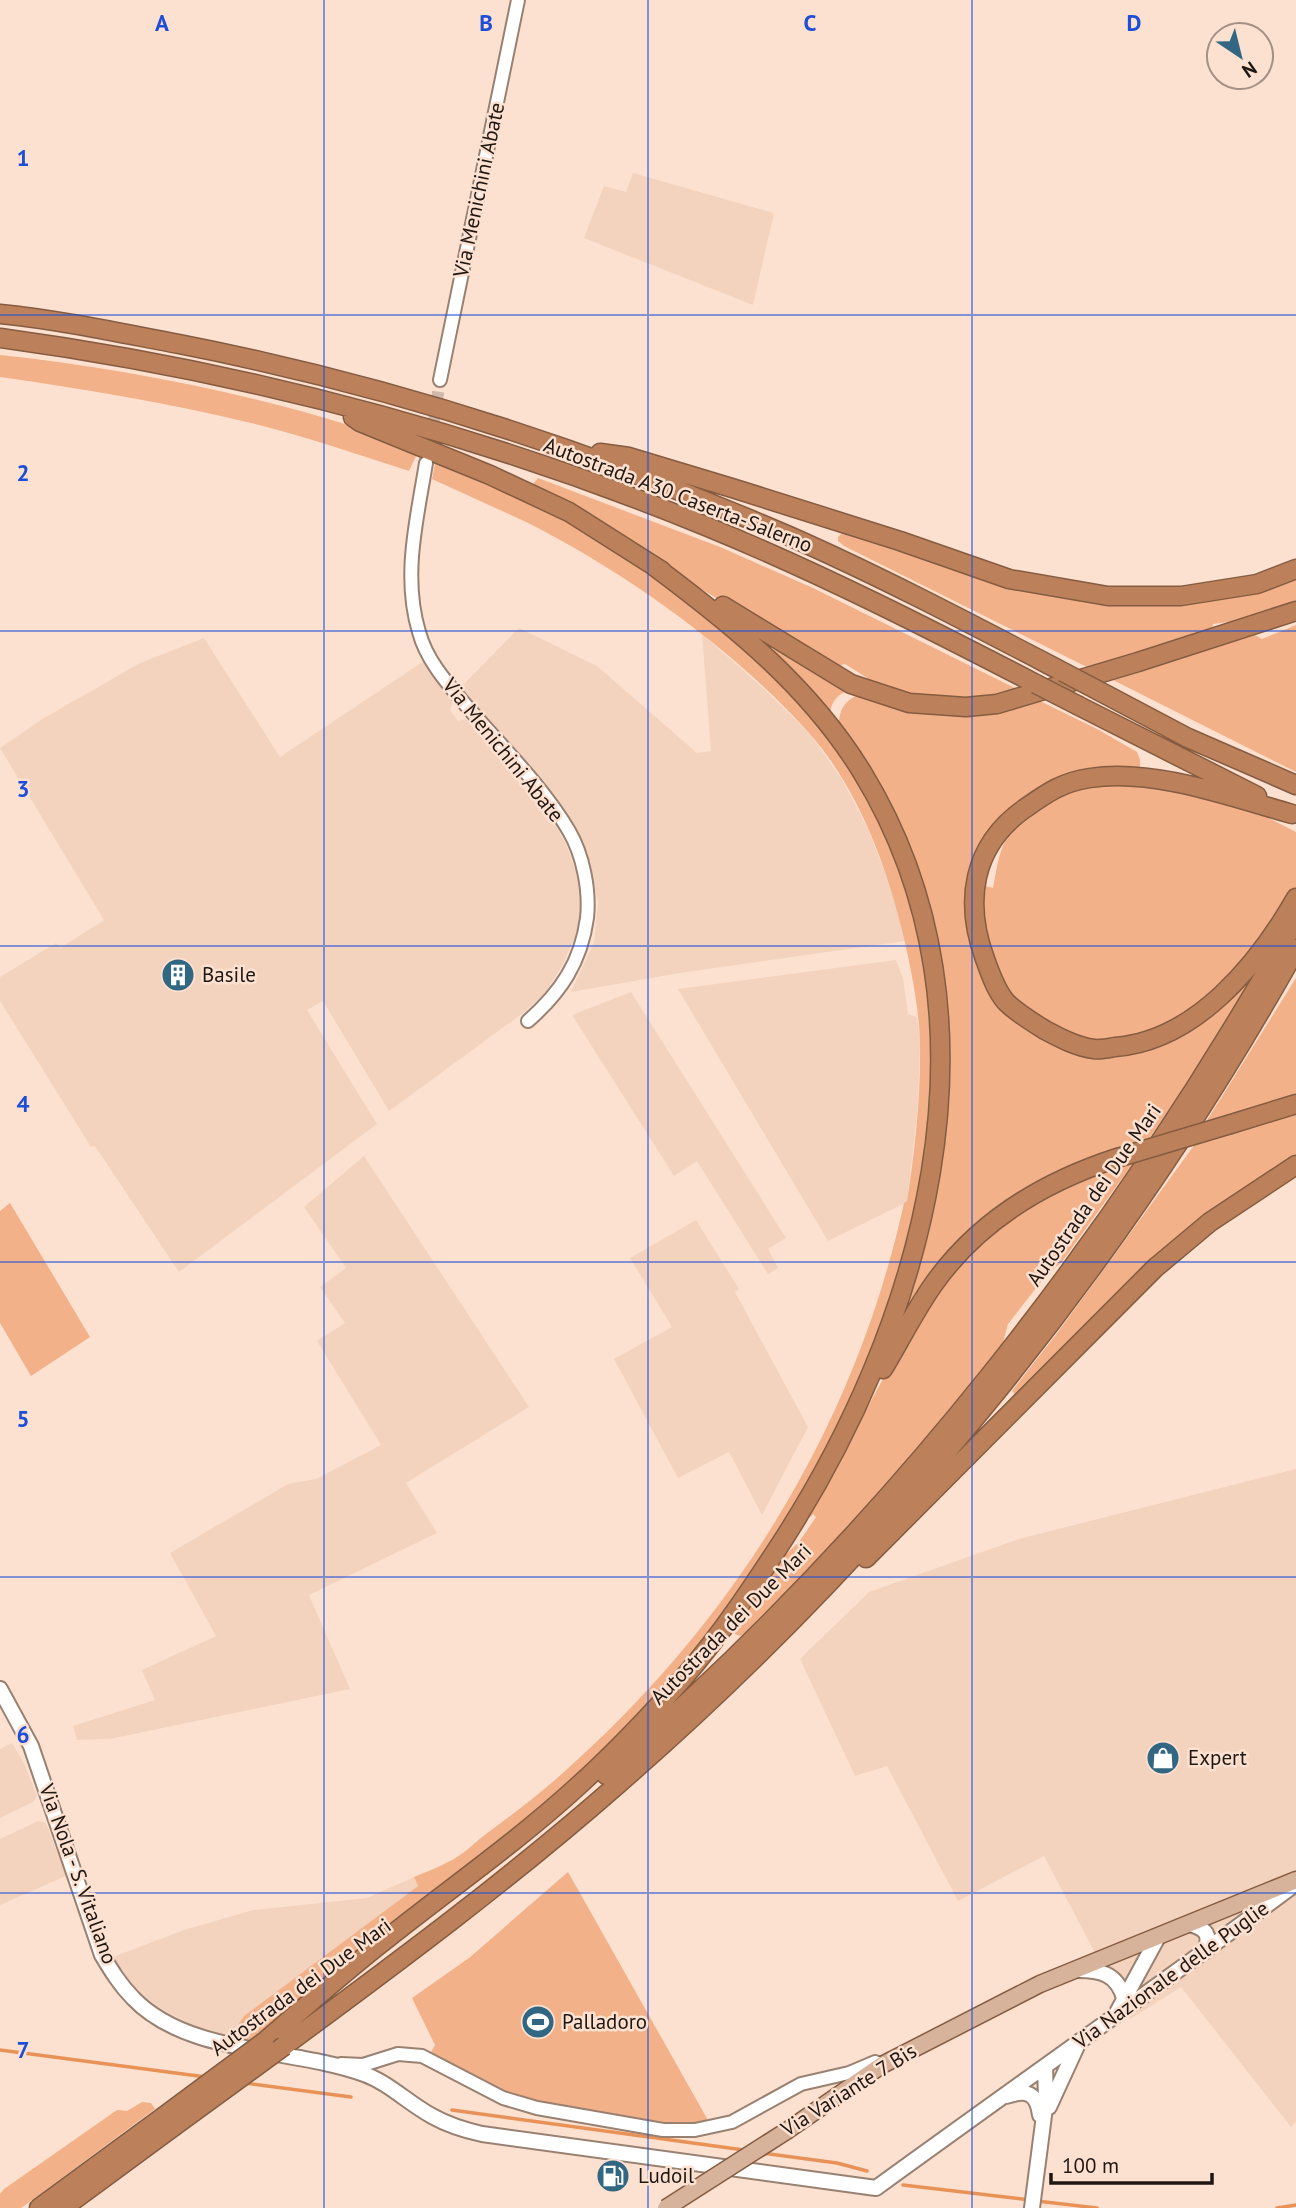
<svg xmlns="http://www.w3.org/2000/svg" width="1296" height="2208" font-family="'PT Sans',sans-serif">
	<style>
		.built { fill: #f4d3be }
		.green { fill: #f2b188 }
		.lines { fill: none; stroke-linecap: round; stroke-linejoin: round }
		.stream { stroke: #e89257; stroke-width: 3.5 }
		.tertiary-tunnel { stroke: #d0b9ab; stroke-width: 12; stroke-dasharray: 12 6; stroke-linecap: butt }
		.tertiary-casing { stroke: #998172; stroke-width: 16 }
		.secondary-casing { stroke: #998172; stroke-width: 18 }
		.primary-casing { stroke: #855c41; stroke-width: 19 }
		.motorway-casing { stroke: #855c41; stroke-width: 21 }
		.tertiary { stroke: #fff; stroke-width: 12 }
		.secondary { stroke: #fff; stroke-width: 14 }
		.primary { stroke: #d7b39c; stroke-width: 16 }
		.motorway { stroke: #bc815a; stroke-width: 18 }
		.primary-bridge-casing { stroke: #855c41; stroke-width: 19; stroke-linecap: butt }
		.motorway-bridge-casing { stroke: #855c41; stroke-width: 21; stroke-linecap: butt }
		.primary-bridge { stroke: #d7b39c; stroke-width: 16 }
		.motorway-bridge { stroke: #bc815a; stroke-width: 18 }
		.grid { fill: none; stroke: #1d4ed8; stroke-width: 2; stroke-opacity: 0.55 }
		.labels { text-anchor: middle; stroke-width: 5; stroke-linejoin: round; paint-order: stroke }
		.street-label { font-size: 21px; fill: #201712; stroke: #fce1d1 }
		.poi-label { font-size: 21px; fill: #201712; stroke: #fce1d1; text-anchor: start }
		.grid-label { font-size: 23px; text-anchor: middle; font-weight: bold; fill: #1d4ed8; stroke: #fce1d1; stroke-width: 5; stroke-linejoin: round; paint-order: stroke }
	</style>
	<rect width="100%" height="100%" fill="#fce1d1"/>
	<path class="built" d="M633 173 774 213 753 305 584 238 604 186 626 192Z
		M519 628 597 666 697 753 711 751 702 634 765 690 811 735 842 780 868 829 893 893 905 941 680 973 571 992 594 942 598 903 587 851 570 820 460 688Z
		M204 638 280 757 424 661 429 673 453 703 450 710 458 721 466 719 557 828 566 844 574 866 580 887 582 910 575 937 562 966 545 993 523 1013 389 1111 323 1001 307 1010 377 1124 179 1272 95 1146 91 1147 0 1001V977L56 943 60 948 104 920 0 748 44 718 140 663Z
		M896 960 903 978 908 1014 917 1017 920 1042 918 1106 907 1202 828 1241 678 989Z
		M631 992 786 1238 768 1249 778 1268 768 1274 697 1161 674 1176 572 1015Z
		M364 1156 529 1407 406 1483 437 1533 309 1595 350 1689 110 1739 77 1740 73 1726 155 1700 142 1670 216 1636 170 1553 288 1484 316 1479 381 1445 317 1341 345 1323 320 1287 346 1268 304 1207Z
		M696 1220 739 1289 735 1292 808 1427 762 1515 729 1452 678 1478 614 1359 672 1327 630 1258Z
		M1296 1469V2122L1291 2127 1181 1987 1130 2019 1044 1856 958 1901 887 1766 855 1776 800 1659 869 1592 1019 1539Z
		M12 1743 24 1763 37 1796 33 1802 0 1818V1749Z
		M38 1821 46 1823 66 1876 0 1905V1839Z
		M414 1877 418 1886 244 2016 230 2037 194 2026 159 2008 135 1988 113 1957 184 1930 253 1910 367 1898Z"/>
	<path class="green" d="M0 355C114 367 238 391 348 425 372 432 395 443 418 452L409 471C357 454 304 436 251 423 168 403 84 389 0 377Z
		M436 459 506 489 579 527 639 564 749 646 843 752 893 843 924 943 937 1083 914 1228 860 1388 779 1540 674 1680 581 1776 247 2042 230 2037 244 2016 418 1886 414 1877C425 1872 437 1868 448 1862 462 1856 474 1843 486 1834 513 1814 540 1794 565 1771 735 1620 855 1426 904 1203L907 1201C915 1150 921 1096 920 1043 919 1007 911 969 903 934 886 864 858 789 810 734 736 651 627 573 528 523 496 508 464 494 432 479Z
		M538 478 720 547 813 588 1023 692 989 700 891 693 845 664 841 665 840 672 534 489 533 484Z
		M844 531 930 557 1168 604 1209 601 1238 595 1296 578V609L1260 618 1213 624 1212 629 1215 631 1095 671 844 546 838 541V537Z
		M1296 625V772L1109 678 1251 633 1262 639Z
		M776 648 850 690C838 694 832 700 830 713L801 685 773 651Z
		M863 693 878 699H1036L1099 730 1137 752 1140 760V772L1103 773 1008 817 970 912 1007 1006 1116 1053 1242 984 1246 988 1184 1087 1148 1140 1033 1187 902 1318 900 1317 942 1138 947 1067 933 936 839 729C838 710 845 699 863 693Z
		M1138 782 1245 806 1296 832V890L1226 988 1151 1036 1092 1042 1054 1030 1013 998 999 975 984 936 983 900 985 886 993 888C996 873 998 856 1005 841 1011 829 1021 822 1031 813 1065 786 1096 785 1138 782Z
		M1296 978V1096L1206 1122Z
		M1296 1109V1159L1017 1397 1012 1391 1058 1332 1198 1140Z
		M1136 1159 1061 1263 1047 1274 1008 1324 1002 1346 901 1468 802 1576 745 1633 740 1636 735 1634 732 1628 779 1561 799 1542 816 1517 813 1514 811 1517 808 1515 915 1321 944 1280 992 1229 1048 1192Z
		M10 1203 90 1337 31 1376 0 1323V1211Z
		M568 1872 709 2122 697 2125 666 2124 525 2101 496 2089 430 2054 435 2045 412 1998 469 1958Z
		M142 2102 151 2103 155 2109 21 2208H0V2194L4 2189 117 2110 127 2111Z"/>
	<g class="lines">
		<path class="stream" d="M0 2050 206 2077
			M245 2083 351 2097
			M452 2110 744 2150
			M762 2153 837 2163 867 2171
			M903 2185 1030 2200
			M1037 2201 1097 2208
			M1277 2208 1296 2205"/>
		<path class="tertiary-tunnel" d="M431 439 440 380"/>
		<defs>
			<path id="tertiary" d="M440 380 518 0
				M426 463C417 519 402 576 419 632 426 659 446 682 464 703 498 743 542 785 569 831 583 855 590 890 587 918 581 962 561 992 528 1021
				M341 2064 363 2065 398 2054 422 2056 503 2098 537 2108 663 2130H695L732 2122 801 2084 849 2073 875 2062 881 2064"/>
			<path id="secondary" d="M0 1689 31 1746 102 1955C111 1970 120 1985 133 1998 187 2055 293 2048 364 2074 389 2083 408 2103 432 2116 448 2125 464 2130 482 2134L876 2188C1015 2087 1156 1988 1294 1885
				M1189 1924C1206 1928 1212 1935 1204 1952
				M1078 1970C1101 1970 1117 1974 1124 1998
				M1115 2016 1158 1937
				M1006 2096C1027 2089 1037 2093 1040 2115
				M1049 2107 1077 2046
				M1032 2208 1046 2100 1045 2067"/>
			<path id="primary" d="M788 2130 882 2065 1040 1984 1296 1880"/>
			<path id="motorway" d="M0 314C60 320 120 333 179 344 389 385 593 451 789 536 882 577 973 625 1063 672
				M0 338C242 371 482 434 708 527 820 573 928 628 1036 684
				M353 417 360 422 490 475 569 512 662 571
				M600 453 629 457 732 488 900 541 1009 579 1108 596H1181L1257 584 1296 569
				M723 606 851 684 909 703 966 707 997 704 1138 662 1296 611
				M1101 692 1188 738 1296 785
				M1079 706 1257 796
				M1292 814C1232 797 1153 768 1090 778 1062 782 1047 793 1024 809 972 846 964 902 985 959 990 973 996 991 1006 1002 1017 1013 1032 1022 1045 1030 1060 1038 1077 1047 1094 1049 1101 1050 1109 1048 1115 1047 1196 1041 1259 963 1296 898
				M1231 1124 1296 1104
				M883 1369C900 1341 914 1312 933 1285 978 1221 1043 1182 1117 1158
				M866 1558 1155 1268 1210 1222 1296 1165
				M606 1775C885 1535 1116 1240 1296 920
				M264 2042C304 2008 343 1973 384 1941 449 1889 517 1842 578 1786 610 1757 640 1726 669 1694 709 1651 742 1603 774 1554 923 1329 1014 1020 862 772 810 687 733 625 654 566
				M284 2046C398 1962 511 1878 617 1785 888 1550 1121 1263 1296 949
				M39 2208 163 2117
				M63 2208 173 2127"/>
		</defs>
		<use href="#tertiary" class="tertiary-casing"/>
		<use href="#secondary" class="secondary-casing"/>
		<use href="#primary" class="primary-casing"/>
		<use href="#motorway" class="motorway-casing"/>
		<use href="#tertiary" class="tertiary"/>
		<use href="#secondary" class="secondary"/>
		<use href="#primary" class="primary"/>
		<use href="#motorway" class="motorway"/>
		<defs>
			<path id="primary-bridge" d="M666 2208 788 2130"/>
			<path id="motorway-bridge" d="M1063 672 1101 692
				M1036 684 1079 706
				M1117 1158 1231 1124
				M163 2117 264 2042
				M173 2127 284 2046"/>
		</defs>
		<use href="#primary-bridge" class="primary-bridge-casing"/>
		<use href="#motorway-bridge" class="motorway-bridge-casing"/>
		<use href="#primary-bridge" class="primary-bridge"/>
		<use href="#motorway-bridge" class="motorway-bridge"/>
	</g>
	<path class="grid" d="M324 0V2208M648 0V2208M972 0V2208M0 315H1296M0 631H1296M0 946H1296M0 1262H1296M0 1577H1296M0 1893H1296"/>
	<defs>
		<symbol id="building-disc" viewBox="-11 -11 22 22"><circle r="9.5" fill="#316782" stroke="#fce1d1"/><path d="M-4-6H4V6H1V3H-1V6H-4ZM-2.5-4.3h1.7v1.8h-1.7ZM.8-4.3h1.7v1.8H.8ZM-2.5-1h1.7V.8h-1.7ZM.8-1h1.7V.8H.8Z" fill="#fff"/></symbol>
		<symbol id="shop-disc" viewBox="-11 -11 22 22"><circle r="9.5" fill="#316782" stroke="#fce1d1"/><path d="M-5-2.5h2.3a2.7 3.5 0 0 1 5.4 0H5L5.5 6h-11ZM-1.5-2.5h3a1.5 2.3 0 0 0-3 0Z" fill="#fff"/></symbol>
		<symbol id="stadium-disc" viewBox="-11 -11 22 22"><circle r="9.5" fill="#316782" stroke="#fce1d1"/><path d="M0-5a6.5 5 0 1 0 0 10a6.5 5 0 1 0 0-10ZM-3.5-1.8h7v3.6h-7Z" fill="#fff"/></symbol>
		<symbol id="fuel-disc" viewBox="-11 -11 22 22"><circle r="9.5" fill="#316782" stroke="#fce1d1"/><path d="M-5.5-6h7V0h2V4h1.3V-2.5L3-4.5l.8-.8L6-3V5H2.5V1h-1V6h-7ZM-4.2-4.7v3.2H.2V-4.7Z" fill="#fff"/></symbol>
	</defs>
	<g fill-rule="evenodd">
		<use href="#building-disc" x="159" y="956" width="38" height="38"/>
		<use href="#shop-disc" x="1144" y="1739" width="38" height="38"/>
		<use href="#stadium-disc" x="519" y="2003" width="38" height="38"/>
		<use href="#fuel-disc" x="594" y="2157" width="38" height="38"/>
	</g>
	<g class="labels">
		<g class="street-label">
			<text transform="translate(479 190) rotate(-78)" y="7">Via Menichini Abate</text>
			<text transform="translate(678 495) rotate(21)" y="7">Autostrada A30 Caserta-Salerno</text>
			<text transform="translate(503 750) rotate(51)" y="7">Via Menichini Abate</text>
			<text transform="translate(1094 1195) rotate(-55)" y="7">Autostrada dei Due Mari</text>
			<text transform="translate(731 1624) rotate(-45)" y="7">Autostrada dei Due Mari</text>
			<text transform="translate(78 1874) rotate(70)" y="7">Via Nola - S. Vitaliano</text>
			<text transform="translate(1171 1975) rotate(-36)" y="7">Via Nazionale delle Puglie</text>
			<text transform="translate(301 1987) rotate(-36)" y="7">Autostrada dei Due Mari</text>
			<text transform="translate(849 2090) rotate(-32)" y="7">Via Variante 7 Bis</text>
		</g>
		<g class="poi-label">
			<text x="202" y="982">Basile</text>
			<text x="1188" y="1765">Expert</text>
			<text x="562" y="2029">Palladoro</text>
			<text x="638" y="2183">Ludoil</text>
		</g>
	</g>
	<g class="grid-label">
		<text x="162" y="31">A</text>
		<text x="486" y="31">B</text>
		<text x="810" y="31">C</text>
		<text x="1134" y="31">D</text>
		<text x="23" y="166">1</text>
		<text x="23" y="481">2</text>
		<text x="23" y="797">3</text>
		<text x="23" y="1112">4</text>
		<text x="23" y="1427">5</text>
		<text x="23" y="1743">6</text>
		<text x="23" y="2058">7</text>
	</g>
	<g transform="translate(1240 56) rotate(145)"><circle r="33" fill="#fce1d1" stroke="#a49085" stroke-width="2"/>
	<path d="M0-5L12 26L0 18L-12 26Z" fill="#316782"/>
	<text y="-10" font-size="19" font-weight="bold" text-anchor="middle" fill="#201712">N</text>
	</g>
	<path d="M1051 2173v10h161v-10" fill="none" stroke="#201712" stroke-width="3.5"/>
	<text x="1062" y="2173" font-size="21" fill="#201712" stroke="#fce1d1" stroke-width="5" paint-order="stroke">100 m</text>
</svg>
